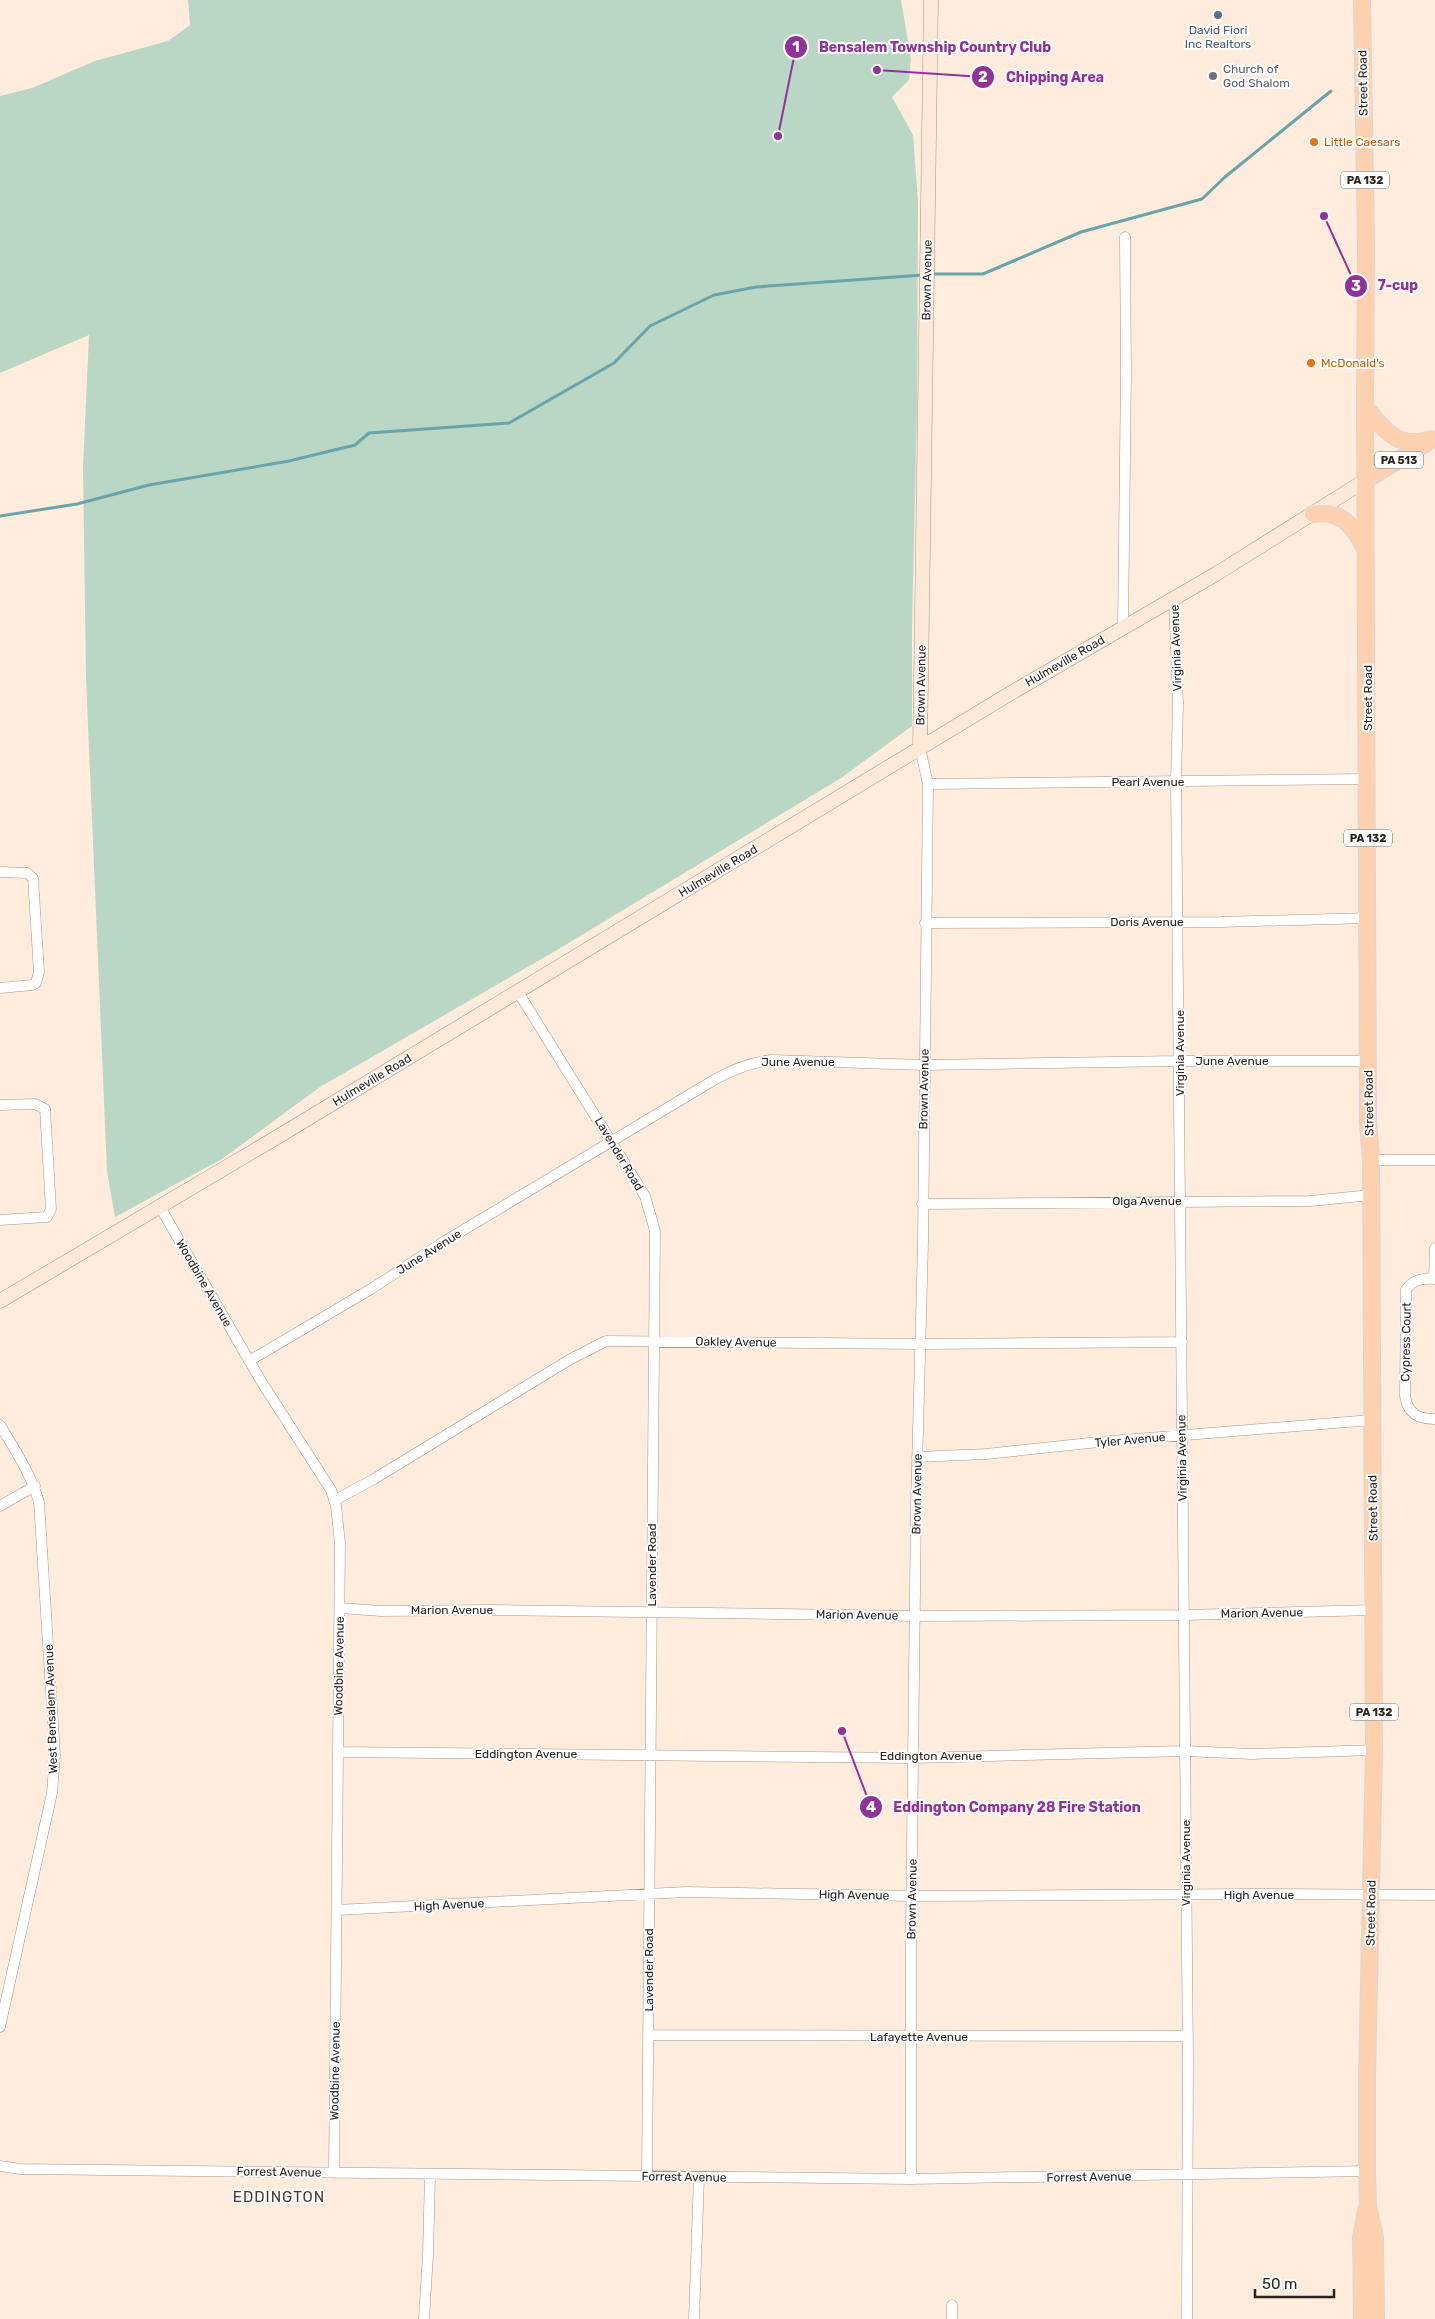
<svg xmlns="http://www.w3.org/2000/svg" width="1435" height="2319" font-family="Rubik,sans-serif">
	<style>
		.green { fill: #bad6c5 }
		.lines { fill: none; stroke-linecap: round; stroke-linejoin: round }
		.stream { stroke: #69a4aa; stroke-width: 3 }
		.street-casing { stroke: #a69587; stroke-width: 11 }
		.secondary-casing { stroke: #a69587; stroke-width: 15 }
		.primary-casing { stroke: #d8d7d6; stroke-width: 18 }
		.street { stroke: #fff; stroke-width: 10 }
		.secondary { stroke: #fee8d7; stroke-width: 14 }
		.primary { stroke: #fdd1af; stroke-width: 16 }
		.service-dot { fill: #5c6f8a; stroke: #fdfdfd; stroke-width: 2 }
		.worship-dot { fill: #6b7280; stroke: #fdfdfd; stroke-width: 2 }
		.food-dot { fill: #e8710a; stroke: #fdfdfd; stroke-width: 2 }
		.labels { text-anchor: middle; stroke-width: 4; stroke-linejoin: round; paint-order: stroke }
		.shield { fill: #fdfdfd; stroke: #696460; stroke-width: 1 }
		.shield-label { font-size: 11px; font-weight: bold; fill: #29221d }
		.service-label { font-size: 12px; fill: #4e5e75; stroke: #fdfdfd }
		.worship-label { font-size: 12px; fill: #5b616d; stroke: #fdfdfd; text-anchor: start }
		.street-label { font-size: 12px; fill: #29221d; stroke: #fdfdfd }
		.food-label { font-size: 12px; fill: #c56008; stroke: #fdfdfd; text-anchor: start }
		.quarter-label { font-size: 15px; letter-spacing: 1px; fill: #47392d; stroke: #fdfdfd }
		.leader { fill: none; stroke: #91329c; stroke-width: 2 }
		.callout-dot { fill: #91329c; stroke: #fdfdfd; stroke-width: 2 }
		.mark-label { font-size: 15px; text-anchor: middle; font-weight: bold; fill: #fff }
		.callout-label { font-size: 14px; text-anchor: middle; font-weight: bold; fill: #91329c; stroke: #fdfdfd; stroke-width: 4; stroke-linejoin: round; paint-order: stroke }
	</style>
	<rect width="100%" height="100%" fill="#ffecdd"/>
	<path class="green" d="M188 0H901L911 59 909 80 892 97 913 135 918 201 917 407 912 627V726L841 778 557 950 320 1087 222 1159 115 1217 107 1171 86 678 83 467 89 335 0 373V96L32 88 95 61 168 41 190 25Z"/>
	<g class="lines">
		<path class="stream" d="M931 274H983L1081 232 1202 199 1225 177 1331 91
			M0 516 77 504 149 485 289 461 355 445 369 433 509 423 614 363 650 326 714 295 756 287 923 275"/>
		<defs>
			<path id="street" d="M1174 597 1178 704 1176 782 1188 2060 1187 2319
				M1123 627 1126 373 1125 237
				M928 784 1368 779
				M0 872 27 873 33 878 39 972 36 983 32 985 0 988
				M925 923 1221 922 1369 918
				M518 992 645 1196 655 1231 647 2176
				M0 1105 35 1104 45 1109 51 1209 47 1217 0 1220
				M1371 1160H1435
				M922 1204 1310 1201 1371 1195
				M160 1207 261 1381 331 1490 336 1506 340 1543 334 2173
				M1434 1279 1435 1248
				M1435 1279C1423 1278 1413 1279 1406 1290L1405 1396C1408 1414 1418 1419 1435 1419
				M249 1361 371 1289 445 1241 714 1080C733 1069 749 1063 771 1060L924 1065 1180 1061H1368
				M0 1425C15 1450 31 1474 39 1502L55 1755 52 1793 0 2027
				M917 1457 986 1454 1099 1442 1372 1420
				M335 1500 374 1479 569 1360 606 1341 920 1344 1182 1342
				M0 1506 35 1486
				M340 1608 381 1611 490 1610 916 1616 1184 1615 1374 1610
				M338 1752 914 1758 1185 1751 1252 1754 1374 1750
				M337 1910 686 1892 912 1896 1252 1894 1435 1895
				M649 2035 1188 2036
				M0 2166 20 2169 911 2179 1367 2171
				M911 2179V1931L916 1506 923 1243 928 784 920 748
				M952 2305V2319
				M424 2319 428 2255 430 2175
				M694 2319 699 2177"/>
			<path id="secondary" d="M920 748 931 0
				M0 1301 274 1139 1016 690 1216 574 1366 480"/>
			<path id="primary" d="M1362 0 1366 246 1365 407 1368 1122 1371 1160 1374 1750 1367 2076V2171L1368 2206 1375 2237 1376 2319
				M1365 407C1385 430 1397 450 1432 439
				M1366 480 1428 442
				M1313 514C1340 509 1354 526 1365 549
				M1362 2319 1361 2237 1366 2211"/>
		</defs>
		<use href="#street" class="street-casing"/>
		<use href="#secondary" class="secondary-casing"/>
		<use href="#primary" class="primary-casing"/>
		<use href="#street" class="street"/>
		<use href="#secondary" class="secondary"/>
		<use href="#primary" class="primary"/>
	</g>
	<circle class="service-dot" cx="1218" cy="15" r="5"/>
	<circle class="worship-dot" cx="1213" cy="76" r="5"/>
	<g class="food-dot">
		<circle cx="1314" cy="142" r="5"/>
		<circle cx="1311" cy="363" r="5"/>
	</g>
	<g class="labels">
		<g class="shield">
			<rect x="1341" y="171.5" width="48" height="17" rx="4"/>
			<rect x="1375" y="451.5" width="48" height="17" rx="4"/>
			<rect x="1344" y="829.5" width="48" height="17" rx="4"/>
			<rect x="1350" y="1703.5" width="48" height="17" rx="4"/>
		</g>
		<g class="shield-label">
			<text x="1365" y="184">PA 132</text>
			<text x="1399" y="464">PA 513</text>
			<text x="1368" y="842">PA 132</text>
			<text x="1374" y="1716">PA 132</text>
		</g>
		<g class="service-label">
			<text x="1218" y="34">David Fiori<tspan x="1218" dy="14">Inc Realtors</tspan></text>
		</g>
		<g class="worship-label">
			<text x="1223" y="73">Church of<tspan x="1223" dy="14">God Shalom</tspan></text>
		</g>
		<g class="street-label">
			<text transform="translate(1363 83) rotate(-91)" y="4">Street Road</text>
			<text transform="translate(927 280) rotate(-89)" y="4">Brown Avenue</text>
			<text transform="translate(1176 648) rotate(-92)" y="4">Virginia Avenue</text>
			<text transform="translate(1065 661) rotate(-30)" y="4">Hulmeville Road</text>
			<text transform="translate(921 685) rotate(-89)" y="4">Brown Avenue</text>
			<text transform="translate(1368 698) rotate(-90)" y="4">Street Road</text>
			<text x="1148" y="786">Pearl Avenue</text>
			<text transform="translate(718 871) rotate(-31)" y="4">Hulmeville Road</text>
			<text x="1147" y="926">Doris Avenue</text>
			<text transform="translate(1180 1053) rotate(-90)" y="4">Virginia Avenue</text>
			<text x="1232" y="1065">June Avenue</text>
			<text x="798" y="1066">June Avenue</text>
			<text transform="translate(372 1080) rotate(-31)" y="4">Hulmeville Road</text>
			<text transform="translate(924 1089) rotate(-89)" y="4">Brown Avenue</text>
			<text transform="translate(1369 1103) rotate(-91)" y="4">Street Road</text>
			<text transform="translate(619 1154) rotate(59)" y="4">Lavender Road</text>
			<text x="1147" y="1205">Olga Avenue</text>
			<text transform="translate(429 1252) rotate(-32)" y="4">June Avenue</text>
			<text transform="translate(204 1283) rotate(60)" y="4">Woodbine Avenue</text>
			<text transform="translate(736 1342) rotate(1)" y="4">Oakley Avenue</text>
			<text transform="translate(1406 1342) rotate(-89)" y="4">Cypress Court</text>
			<text transform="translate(1130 1440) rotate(-5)" y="4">Tyler Avenue</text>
			<text transform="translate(1182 1458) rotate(-91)" y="4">Virginia Avenue</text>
			<text transform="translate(917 1494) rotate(-89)" y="4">Brown Avenue</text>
			<text transform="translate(1373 1508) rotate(-91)" y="4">Street Road</text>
			<text transform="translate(652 1565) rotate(-90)" y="4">Lavender Road</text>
			<text x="452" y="1614">Marion Avenue</text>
			<text transform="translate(1262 1613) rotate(-1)" y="4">Marion Avenue</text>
			<text transform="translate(857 1615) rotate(1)" y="4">Marion Avenue</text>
			<text transform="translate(339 1666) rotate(-89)" y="4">Woodbine Avenue</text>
			<text transform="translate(51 1709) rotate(-92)" y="4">West Bensalem Avenue</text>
			<text x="526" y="1758">Eddington Avenue</text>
			<text x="931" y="1760">Eddington Avenue</text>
			<text transform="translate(1186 1863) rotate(-90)" y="4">Virginia Avenue</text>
			<text transform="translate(854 1895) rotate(1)" y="4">High Avenue</text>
			<text x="1259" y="1899">High Avenue</text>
			<text transform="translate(912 1899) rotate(-89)" y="4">Brown Avenue</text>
			<text transform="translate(449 1905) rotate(-3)" y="4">High Avenue</text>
			<text transform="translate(1371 1913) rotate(-89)" y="4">Street Road</text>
			<text transform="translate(649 1970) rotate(-90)" y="4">Lavender Road</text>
			<text x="919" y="2041">Lafayette Avenue</text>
			<text transform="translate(335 2071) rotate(-89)" y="4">Woodbine Avenue</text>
			<text transform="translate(279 2172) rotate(1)" y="4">Forrest Avenue</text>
			<text transform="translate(684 2177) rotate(1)" y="4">Forrest Avenue</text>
			<text transform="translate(1089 2177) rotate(-1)" y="4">Forrest Avenue</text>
		</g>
		<g class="food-label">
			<text x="1324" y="146">Little Caesars</text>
			<text x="1321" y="367">McDonald's</text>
		</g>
		<g class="quarter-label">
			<text x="279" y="2202">EDDINGTON</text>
		</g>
	</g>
	<path class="leader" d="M778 136L796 47M877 70L983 77M1324 216L1356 286M842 1731L871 1807"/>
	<g class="callout-dot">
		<circle cx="778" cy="136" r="5"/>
		<circle cx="877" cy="70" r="5"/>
		<circle cx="1324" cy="216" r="5"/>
		<circle cx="842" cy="1731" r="5"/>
		<circle cx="796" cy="47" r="12"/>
		<circle cx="983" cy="77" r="12"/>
		<circle cx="1356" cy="286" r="12"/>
		<circle cx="871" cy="1807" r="12"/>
	</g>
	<g class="mark-label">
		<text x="796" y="52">1</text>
		<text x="983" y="82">2</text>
		<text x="1356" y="291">3</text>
		<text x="871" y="1812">4</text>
	</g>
	<g class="callout-label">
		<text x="935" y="52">Bensalem Township Country Club</text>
		<text x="1055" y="82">Chipping Area</text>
		<text x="1398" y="290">7-cup</text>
		<text x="1017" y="1812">Eddington Company 28 Fire Station</text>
	</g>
	<path d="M1255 2289v8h79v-8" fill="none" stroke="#29221d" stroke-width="2.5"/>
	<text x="1262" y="2289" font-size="15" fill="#29221d" stroke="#fdfdfd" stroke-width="4" paint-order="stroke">50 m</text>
</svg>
